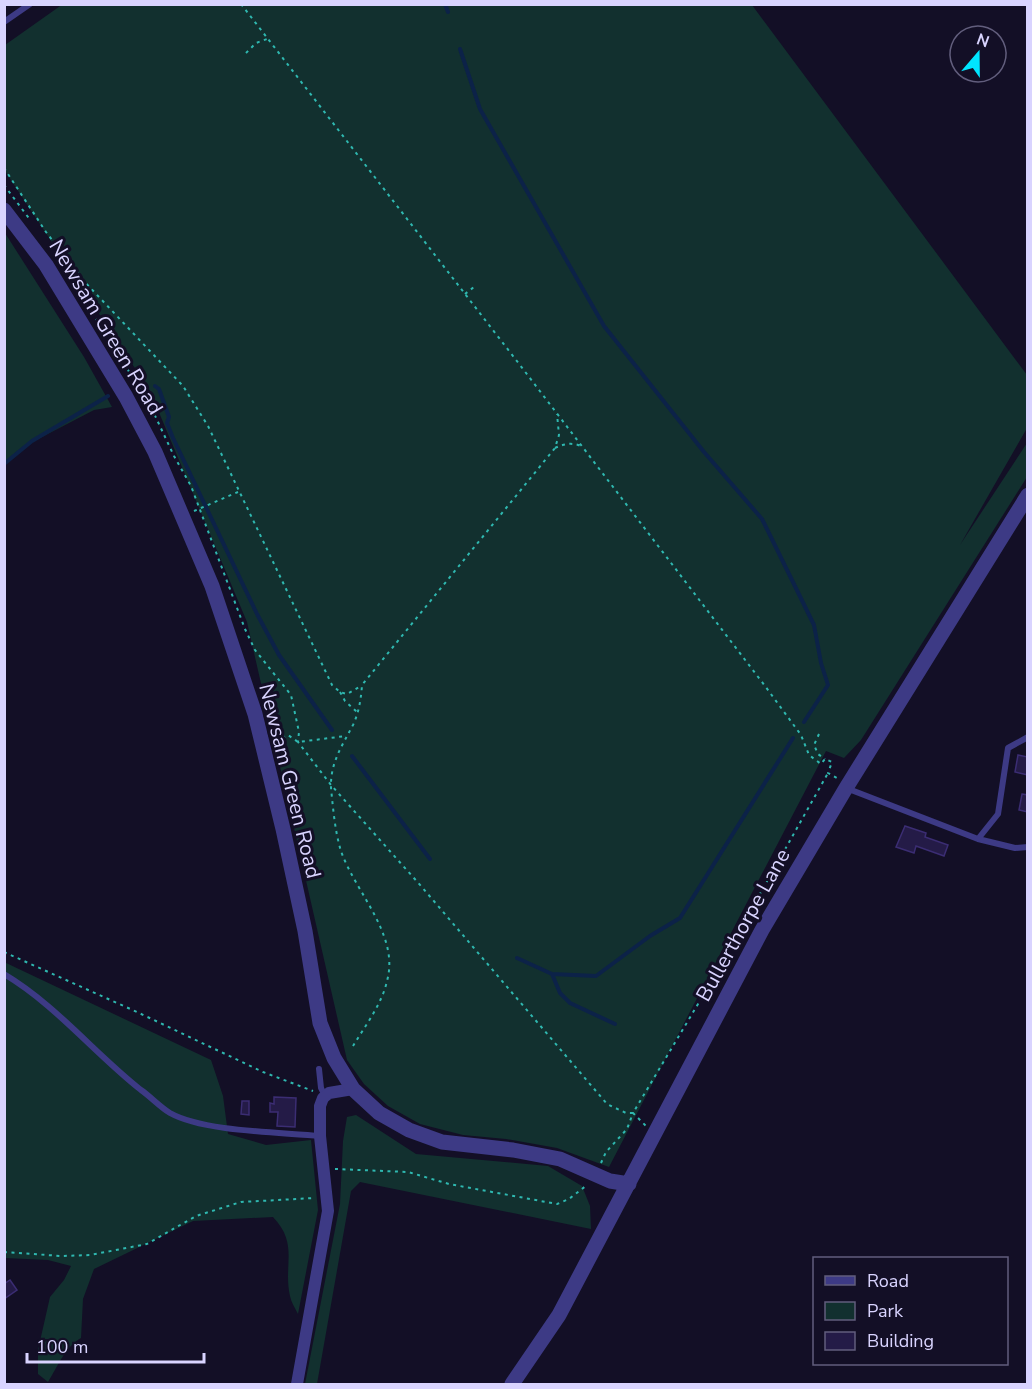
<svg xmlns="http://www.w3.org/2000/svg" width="1032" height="1389" font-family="'Nunito Sans',sans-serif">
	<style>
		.green { fill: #12302f }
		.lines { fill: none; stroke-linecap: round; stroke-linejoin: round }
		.stream { stroke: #0c2248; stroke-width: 4 }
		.building { fill: #241b47; stroke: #3b2d73; stroke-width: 1.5 }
		.path { stroke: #2fb8b0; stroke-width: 2; stroke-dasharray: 3 4.5; stroke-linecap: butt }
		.service { stroke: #3d3a85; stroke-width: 6 }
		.minor { stroke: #3d3a85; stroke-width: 12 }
		.tertiary { stroke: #3d3a85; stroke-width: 15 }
		.labels { text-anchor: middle; stroke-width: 6; stroke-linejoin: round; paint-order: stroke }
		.street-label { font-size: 21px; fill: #d9d4ff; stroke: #130f26 }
	</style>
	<rect width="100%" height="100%" fill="#130f26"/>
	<path class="green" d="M63 4 752 5 1027 375V428L960 545 1027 443V477L861 740 844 758 826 751 609 1167 557 1148 506 1139 463 1135 420 1124 388 1106 364 1084 347 1060 247 622 150 391 5 171V45Z
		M5 233 84 357 112 407 94 410 21 448 5 462Z
		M4 962 211 1060 223 1096 228 1134 266 1145 311 1140 318 1210 298 1314C295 1308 291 1302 290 1296 283 1265 299 1244 273 1217L193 1221 94 1269 83 1299 81 1338C65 1347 58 1366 48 1382L38 1374V1350L50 1297 64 1280 71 1266 48 1260 5 1258Z
		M356 1115 416 1154 548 1166 582 1186 590 1206 591 1229 360 1182 351 1191 317 1384H305L340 1204 343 1141 347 1117Z"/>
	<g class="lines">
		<path class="stream" d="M445 4 448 12
			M460 49 480 109 604 326 704 452 762 519 814 625 821 663 828 685 804 722
			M155 386 159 389 169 417 167 423 173 438 257 614 279 655 332 730
			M4 464 32 441 108 396
			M352 756 430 859
			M517 958 552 974 596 976 650 936 680 918 793 738
			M552 974 560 993 570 1003 615 1024"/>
	</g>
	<path class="building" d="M1018 755 1028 757V775L1015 772Z
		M1022 794 1028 795V812L1019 810Z
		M905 826 926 833 925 837 948 845 944 856 916 846 914 853 896 847Z
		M274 1097 296 1098 295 1127 277 1126 278 1112H270V1103L274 1104Z
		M242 1101H249V1115L241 1114Z
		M10 1280 17 1290 4 1299V1284Z"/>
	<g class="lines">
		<path class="path" d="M241 4 523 369 765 686 801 735 809 755 821 764 825 759 832 762 828 773 837 778
			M246 53 256 43 267 39
			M4 168 46 232 82 279 183 386 208 426 332 685 340 692 347 694 361 686
			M4 185 31 221
			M465 294 474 287
			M84 300 150 405 174 456 191 486 245 629 255 650 291 695 299 732 298 742 331 785 421 886 607 1104 626 1113H633L698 1004 828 773
			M555 448C564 444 571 442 581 446
			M194 511 238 492
			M340 692 345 701 357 712
			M819 734 814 745 818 754 825 759
			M276 742 288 735 298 742 346 736
			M4 952 137 1012 263 1072 313 1091
			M353 1046C365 1026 382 1004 387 981 400 935 355 892 341 851 335 832 333 808 331 788 330 763 342 746 353 725 359 712 361 699 362 685L555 448 559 435 557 414
			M601 1163 606 1152 627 1129 633 1113 646 1126
			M335 1169 408 1172 449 1184 557 1204 569 1199 587 1185
			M4 1252 61 1256 90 1255 147 1244 196 1216 241 1202 315 1198"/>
		<path class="service" d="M4 22 30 4
			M846 788 978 839 1015 848 1028 847
			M978 839 998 814 1008 748 1028 737
			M4 974C56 1005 94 1053 141 1090 151 1097 160 1107 170 1113 204 1132 280 1132 320 1136
			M319 1069 321 1088 325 1096"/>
		<path class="minor" d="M297 1384 328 1211 320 1136V1106L323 1098 329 1093 353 1089"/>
		<path class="tertiary" d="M4 210 46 265 126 397 155 452 212 586 255 714 283 829 305 931 320 1023 334 1058 353 1089 379 1113 409 1130 442 1142 513 1150 560 1159 610 1181 629 1184
			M512 1384 559 1315 762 930 846 788 1028 495"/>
	</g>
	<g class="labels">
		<g class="street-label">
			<text transform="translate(106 327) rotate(59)" y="7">Newsam Green Road</text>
			<text transform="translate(290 781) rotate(76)" y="7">Newsam Green Road</text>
			<text transform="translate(743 925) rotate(-61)" y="7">Bullerthorpe Lane</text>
		</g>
	</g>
	<rect width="1032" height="1389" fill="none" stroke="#d9d4ff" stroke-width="12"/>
	<rect x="813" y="1257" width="195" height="108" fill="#130f26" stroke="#625e7d" stroke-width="1.5"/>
	<rect x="825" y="1276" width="30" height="9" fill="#3d3a85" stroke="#625e7d" stroke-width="1.5"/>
	<text x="867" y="1287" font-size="18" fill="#d9d4ff">Road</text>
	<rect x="825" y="1302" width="30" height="18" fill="#12302f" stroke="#625e7d" stroke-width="1.5"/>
	<text x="867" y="1317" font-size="18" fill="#d9d4ff">Park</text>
	<rect x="825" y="1332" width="30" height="18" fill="#241b47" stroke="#625e7d" stroke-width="1.5"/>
	<text x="867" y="1347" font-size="18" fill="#d9d4ff">Building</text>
	<g transform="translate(978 54) rotate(20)"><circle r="28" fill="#130f26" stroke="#625e7d" stroke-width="1.5"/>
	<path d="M0-4.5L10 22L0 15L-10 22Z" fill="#00e5ff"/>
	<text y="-9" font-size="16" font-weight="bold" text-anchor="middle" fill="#d9d4ff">N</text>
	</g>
	<path d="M27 1353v9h177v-9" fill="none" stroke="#d9d4ff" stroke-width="3"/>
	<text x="36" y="1353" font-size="18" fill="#d9d4ff" stroke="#130f26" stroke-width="4.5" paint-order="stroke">100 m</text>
</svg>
